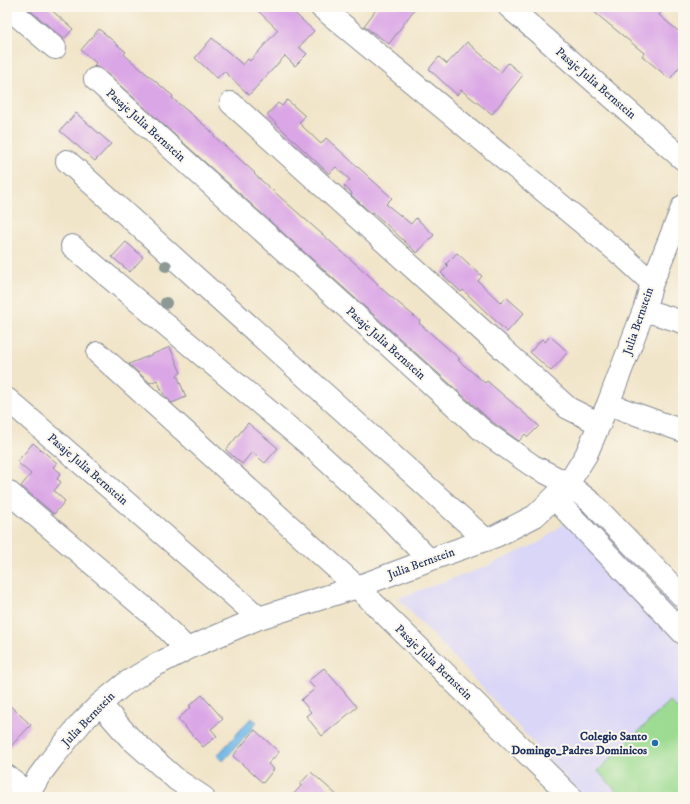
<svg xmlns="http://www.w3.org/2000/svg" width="690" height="804" font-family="'IM FELL DW Pica',serif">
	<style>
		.built { fill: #dad6f7 }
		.green { fill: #9cdb91; stroke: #5c8578 }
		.water { fill: #6eb8e7; stroke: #4474a2 }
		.building { fill: #daa6e6 }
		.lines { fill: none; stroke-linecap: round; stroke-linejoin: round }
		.minor-casing { stroke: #868a94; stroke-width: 24 }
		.minor { stroke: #fff; stroke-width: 22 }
		.tree { fill: #8d9995 }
		.poi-dot { fill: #1f6fb2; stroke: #fbf7ec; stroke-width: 1.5 }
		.labels { text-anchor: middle; stroke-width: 4; stroke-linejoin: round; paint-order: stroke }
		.street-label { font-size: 12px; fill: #1b2f5e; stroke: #fbf7ec }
		.poi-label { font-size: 12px; font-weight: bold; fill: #1b2f5e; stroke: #fbf7ec; text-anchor: end }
	</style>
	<rect width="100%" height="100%" fill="#fbf7ec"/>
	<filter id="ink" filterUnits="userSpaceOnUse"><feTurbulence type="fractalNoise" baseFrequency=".025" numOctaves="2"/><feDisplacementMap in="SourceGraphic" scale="8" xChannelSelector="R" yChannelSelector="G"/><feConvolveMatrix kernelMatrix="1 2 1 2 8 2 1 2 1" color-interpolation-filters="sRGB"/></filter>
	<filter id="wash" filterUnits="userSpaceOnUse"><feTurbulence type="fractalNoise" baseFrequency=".012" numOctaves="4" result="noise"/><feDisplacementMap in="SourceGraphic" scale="16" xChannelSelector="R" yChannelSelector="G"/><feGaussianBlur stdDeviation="0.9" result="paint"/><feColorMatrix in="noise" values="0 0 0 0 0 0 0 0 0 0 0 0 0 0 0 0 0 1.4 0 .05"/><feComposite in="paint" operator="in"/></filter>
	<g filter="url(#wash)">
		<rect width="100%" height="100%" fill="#f1e5c9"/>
		<path class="built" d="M582 509 683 618V797H584L398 598 485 567 540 542Z"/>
		<path class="green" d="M670 701 683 715V797H622L598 771Z"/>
		<path class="water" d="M251 718 257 722 254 725 255 726 223 761 217 756Z"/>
		<g id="blocks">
			<path class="building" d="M26 7H48L73 29 64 39Z
				M254 7H288L314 31 299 47 307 54 295 66 285 56 249 95 224 71 217 78 195 58 212 38 243 65 248 59 250 61 278 30Z
				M378 7H416L389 44 364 26Z
				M588 7H665L659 15 683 35V62L670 79 642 56 644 53Z
				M99 29 126 52 124 54 128 58 168 92 173 96 172 98 210 130 214 135V136L255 173 254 174 374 280 378 284 377 285 420 321 419 323 460 359 458 360 485 383 487 381 539 426 528 437 525 434 519 441 491 421 103 70 98 67 93 66 96 63 81 50Z
				M467 42 501 72 508 63 523 75 492 114 461 90 457 95 429 69 439 57 447 64Z
				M287 100 305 116 299 123 321 144 326 138 392 198 386 204 411 224 416 218 434 235 417 253 373 212 371 213 351 195 352 193 344 186 350 180 336 167 329 174 267 115 278 103 282 106Z
				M76 113 111 144 95 161 60 131Z
				M126 242 143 257 130 272 112 257Z
				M457 253 482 276 478 281 501 303 506 297 524 313 507 332 463 290 461 292 441 273 448 266 446 264Z
				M550 336 568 352 551 371 530 352 542 339 545 342Z
				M170 347 181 373 177 375 186 397 172 403 164 395 157 380 150 383 129 364Z
				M248 423 278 448 265 463 252 452 242 464 226 450Z
				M33 443 57 463 53 467 61 473 57 479 61 482 54 491 65 501 54 514 21 486 31 474 17 462Z
				M324 668 357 707 322 736 306 716 311 712 301 700 315 689 308 681Z
				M202 695 223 719 211 729 217 736 203 747 178 719 191 707 189 706Z
				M7 703 31 725 7 750Z
				M255 730 279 752 268 764 274 769 263 783 233 756Z
				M311 772 339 797H291L301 786 300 784Z"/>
		</g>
	</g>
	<g filter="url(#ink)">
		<use href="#blocks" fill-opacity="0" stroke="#868a94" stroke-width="1"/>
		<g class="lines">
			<defs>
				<path id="minor" d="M7 7 55 48
					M321 7 625 258 652 283
					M509 7 683 159
					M95 79 483 431 533 466 568 484 592 503 683 597
					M231 103 568 408 600 424
					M67 161 486 540
					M72 246 313 448 389 518 429 560
					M644 310 683 322
					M98 353 357 587 552 778 571 797
					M7 399 232 594 259 618
					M608 404 683 431
					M7 491 155 617 187 649
					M554 498 683 633
					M100 704 129 737 177 780 203 797
					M7 776 28 794
					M27 797 39 776 51 760 81 723 100 704 126 683 154 666 187 649 259 618 357 587 429 560 496 536 535 516 568 484 586 455 608 404 644 310 652 283 683 206"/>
			</defs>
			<use href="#minor" class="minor-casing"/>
			<use href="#minor" class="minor"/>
		</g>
		<g class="tree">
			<circle cx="166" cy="266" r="6"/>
			<circle cx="166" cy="303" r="6"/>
		</g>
	</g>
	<circle class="poi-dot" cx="655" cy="743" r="4"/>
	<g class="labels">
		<g class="street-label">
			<text transform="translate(596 83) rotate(41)" y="4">Pasaje Julia Bernstein</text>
			<text transform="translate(146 125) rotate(42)" y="4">Pasaje Julia Bernstein</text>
			<text transform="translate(638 321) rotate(-71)" y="4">Julia Bernstein</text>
			<text transform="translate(386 343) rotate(42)" y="4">Pasaje Julia Bernstein</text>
			<text transform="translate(88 469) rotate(41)" y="4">Pasaje Julia Bernstein</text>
			<text transform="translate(421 563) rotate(-20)" y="4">Julia Bernstein</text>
			<text transform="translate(434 662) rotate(44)" y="4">Pasaje Julia Bernstein</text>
			<text transform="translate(88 719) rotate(-46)" y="4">Julia Bernstein</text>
		</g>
		<g class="poi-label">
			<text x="647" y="740">Colegio Santo<tspan x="647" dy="14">Domingo_Padres Dominicos</tspan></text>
		</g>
	</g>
	<rect width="690" height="804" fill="none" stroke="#fbf7ec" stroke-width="24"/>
</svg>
